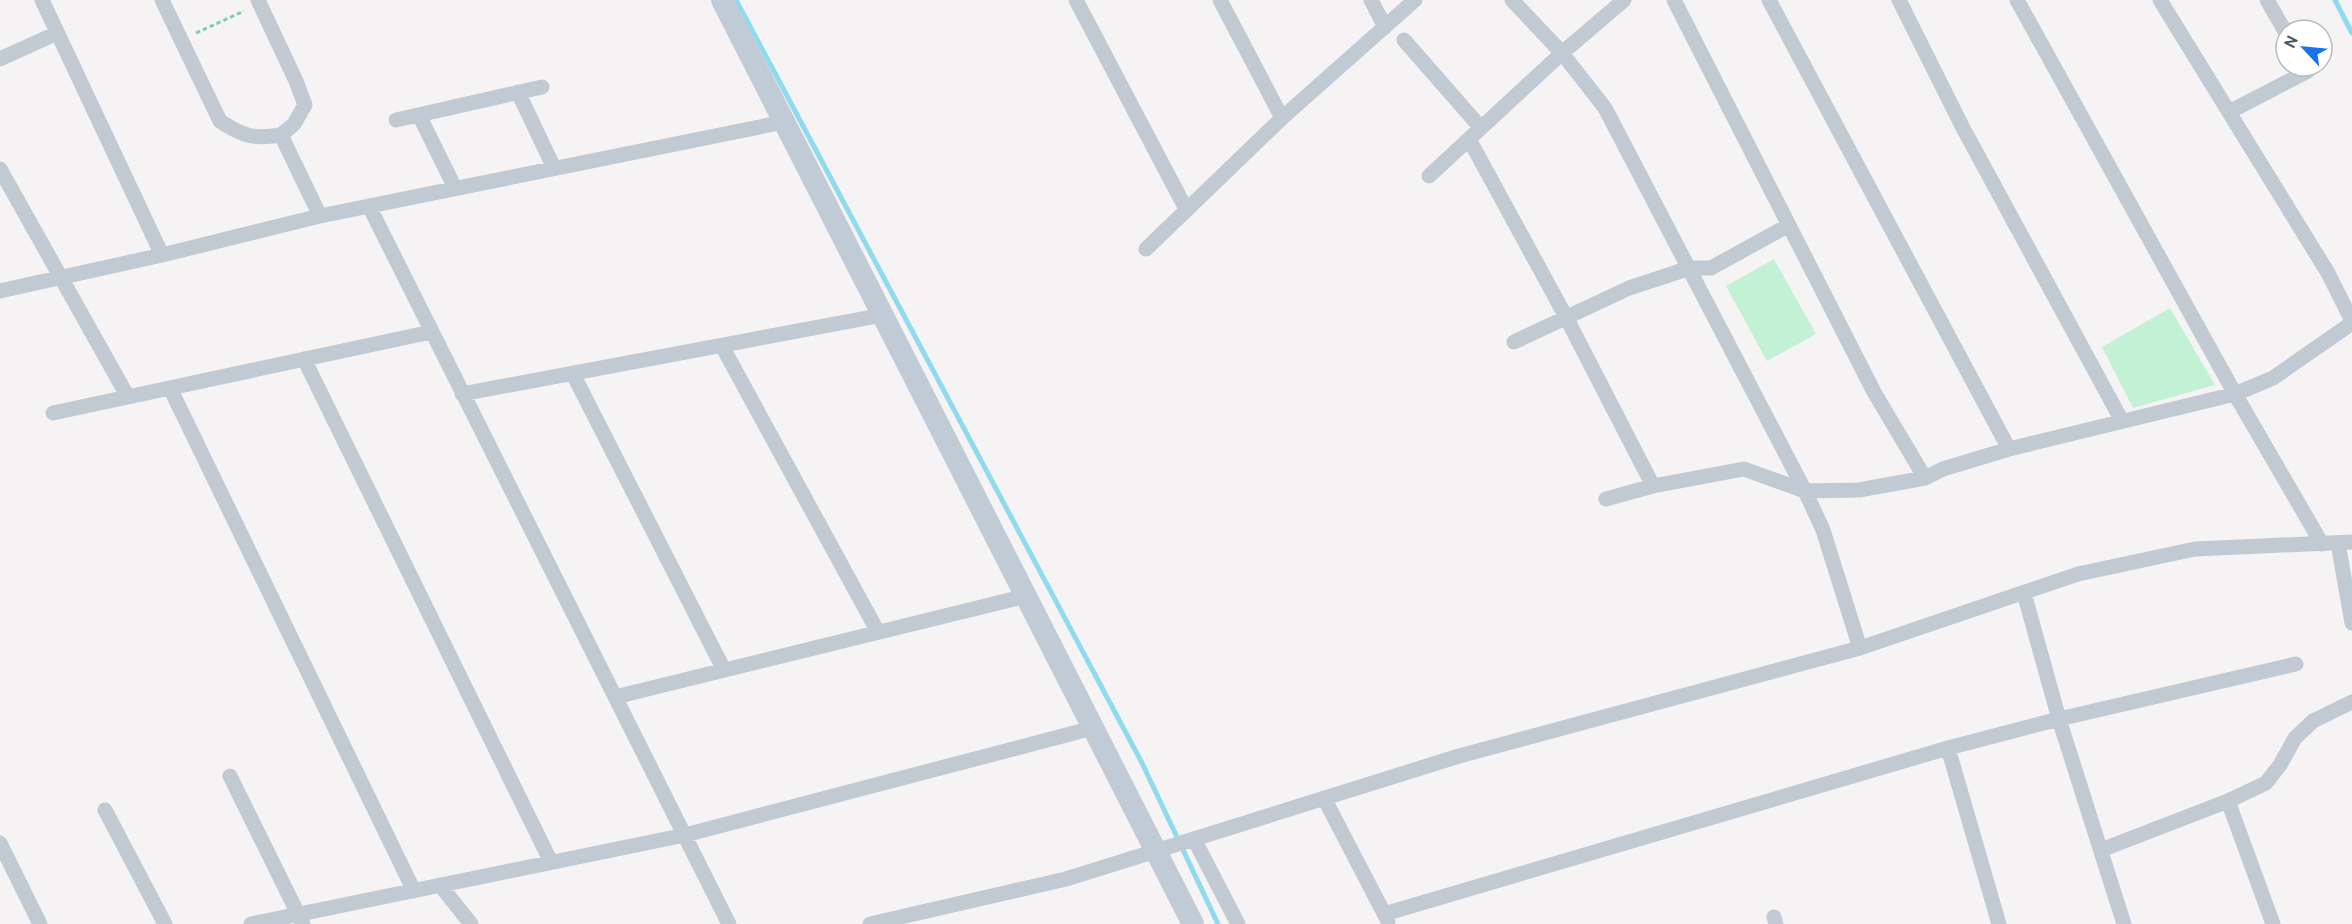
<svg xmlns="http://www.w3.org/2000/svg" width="2352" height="924" font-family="Cabin,sans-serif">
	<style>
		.green { fill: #c3f1d5 }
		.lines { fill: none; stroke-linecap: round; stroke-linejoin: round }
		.stream { stroke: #90daee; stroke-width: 5 }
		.path { stroke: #7ad0a6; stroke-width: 3; stroke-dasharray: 4.5 3; stroke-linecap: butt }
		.street { stroke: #c1cad2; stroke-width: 15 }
		.secondary { stroke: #c1cbd6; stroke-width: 22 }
	</style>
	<rect width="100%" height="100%" fill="#f5f3f3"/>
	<path class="green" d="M1774 259 1816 334 1767 361 1726 286Z
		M2170 308 2215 385 2133 408 2102 347Z"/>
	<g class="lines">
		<path class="stream" d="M736 0 1142 763 1218 924
			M2335 0 2352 33"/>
		<path class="path" d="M196 33 244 11"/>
		<path class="street" d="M42 0 162 255
			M162 0 220 121C244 137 254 139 281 135L320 216
			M258 0 296 81 305 105 294 124 281 135
			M1076 0 1186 209
			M1220 0 1282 118
			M1371 0 1385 27
			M1512 0 1562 53 1605 108 1805 491 1823 530 1860 648
			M1674 0 1874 392 1925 478
			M1769 0 2009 449
			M1899 0 1963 128 2122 421
			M2017 0 2235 394 2322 544
			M2160 0 2328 273 2352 321
			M2267 0 2286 33
			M1404 40 1481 128
			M0 59 57 33
			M518 92 554 168
			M2229 112 2308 71 2306 66
			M419 115 455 188
			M396 120 542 87
			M1469 139 1566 317 1653 486
			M0 169 128 397
			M1429 176 1562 53 1624 0
			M369 206 729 924
			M1146 249 1282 118 1415 0
			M0 291 162 255 320 216 784 122
			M1514 342 1629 288 1690 268H1711L1789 225
			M722 346 878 632
			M304 359 551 862
			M573 374 724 670
			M170 388 414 891
			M462 394 883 315
			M53 413 431 332
			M1606 499 1653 486 1744 469 1805 491 1859 490 1925 478 1943 469 2009 449 2235 394 2273 378 2352 323
			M2338 543 2352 623
			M2024 593 2059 719 2124 924
			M615 697 1026 596
			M1948 748 1999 924
			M230 776 303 924
			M1324 798 1388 921
			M2228 801 2273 924
			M105 810 165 924
			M1194 839 1238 924
			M0 843 40 924
			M2101 850 2228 801 2266 783 2280 765 2295 738 2313 721 2352 702
			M440 885 471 924
			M1384 914 1948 748 2059 719 2296 664
			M1774 917 1776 924
			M251 924 685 835 1093 728
			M870 924 1066 879 1459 756 1860 648 2078 574 2195 549 2352 542"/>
		<path class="secondary" d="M722 0 1193 924"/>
	</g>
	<g transform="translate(2304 48) rotate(296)"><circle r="28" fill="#ffffff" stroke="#b7bbc0" stroke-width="1.5"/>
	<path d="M0-4.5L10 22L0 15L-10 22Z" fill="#1a73e8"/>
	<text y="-9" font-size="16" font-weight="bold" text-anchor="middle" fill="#4a5661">N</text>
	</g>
</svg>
